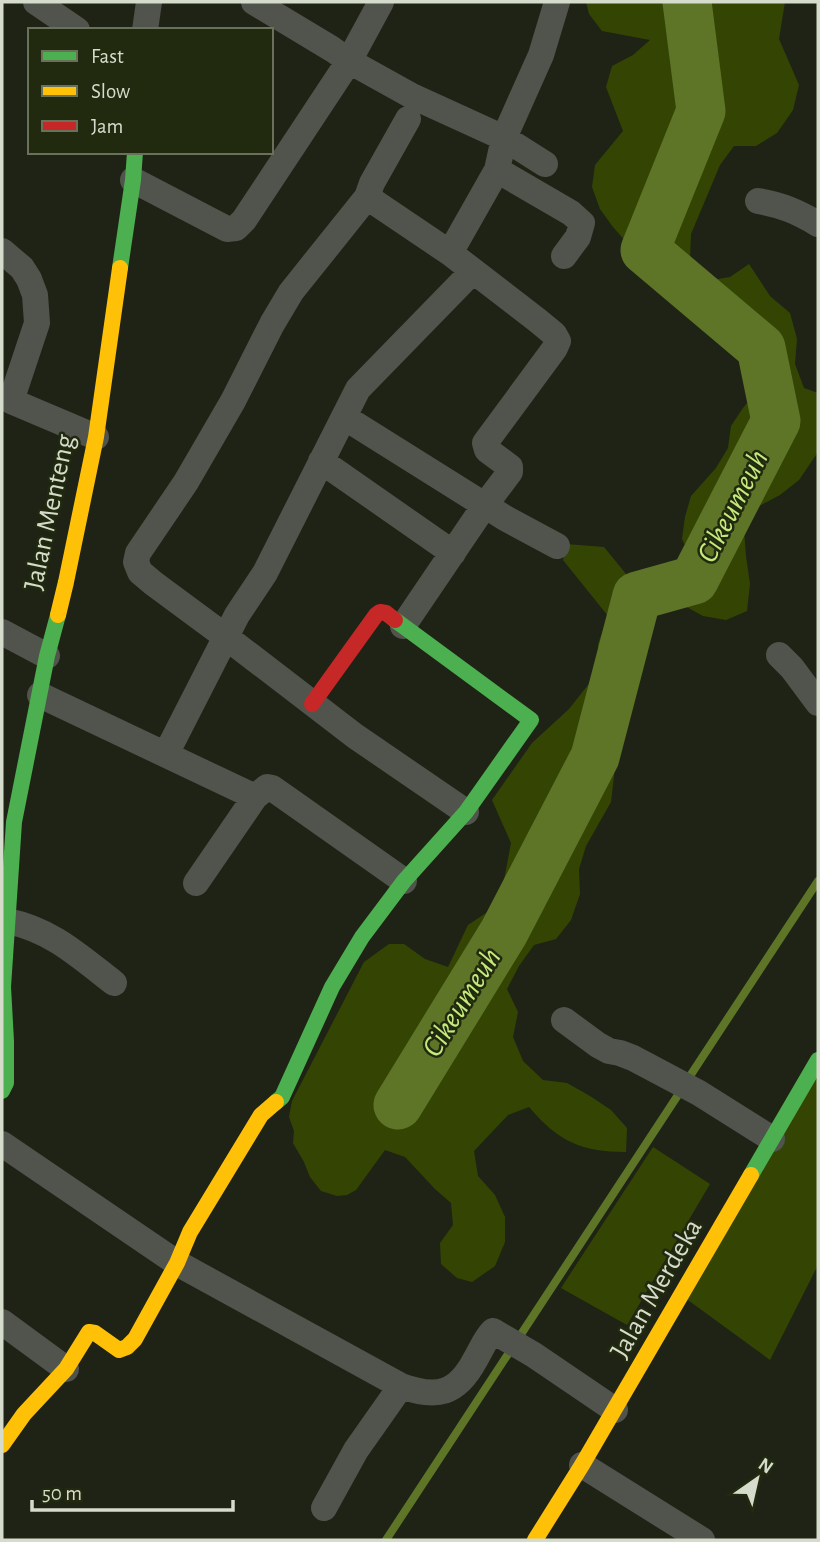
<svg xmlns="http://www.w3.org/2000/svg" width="820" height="1542" font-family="'Alegreya Sans',sans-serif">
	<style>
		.green { fill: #344503 }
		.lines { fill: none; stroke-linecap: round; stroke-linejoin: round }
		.stream { stroke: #5e7528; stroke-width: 8 }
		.river { stroke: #5e7528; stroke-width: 49 }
		.street { stroke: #51534d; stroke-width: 26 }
		.fast { stroke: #4caf50; stroke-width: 16 }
		.slow { stroke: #ffc107; stroke-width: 16 }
		.jam { stroke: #c62828; stroke-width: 16 }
		.labels { text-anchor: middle; stroke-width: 5; stroke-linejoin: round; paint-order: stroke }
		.street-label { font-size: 28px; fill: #d6dccc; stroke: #21290f }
		.water-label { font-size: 30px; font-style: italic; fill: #c5ea7c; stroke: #21290f }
	</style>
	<rect width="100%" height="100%" fill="#1f2315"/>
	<path class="green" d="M586 2H785L779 39 799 85 793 110 777 133 756 146H734L720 165 691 234 690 258 706 281 730 277 749 264 770 296 790 313 797 339 795 364 804 388 818 393V452L799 480 780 495 759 506 744 530 746 556 750 584 747 611 726 620 703 616 683 605 661 609 645 629 641 652 617 697 614 724 615 750 614 776 611 802 586 846 579 869 580 894 571 920 556 939 534 945 519 966 507 989 518 1012 513 1037 523 1061 543 1080 567 1083 590 1096 611 1110 627 1128 626 1152C581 1152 558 1141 529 1107L508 1115 474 1151 478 1176 495 1195 505 1217V1242L495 1266 472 1282 457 1278 441 1264 440 1243 453 1225 451 1203 435 1189 405 1157 385 1150 356 1190 347 1195 337 1196 321 1191 310 1177 304 1162 293 1143 294 1131 289 1117 292 1101 364 962 389 944H404L425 959 448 967 468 925 486 913 501 896 511 843 492 800 532 743 569 709 592 680 598 663V644L608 616 563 560 566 544 604 547 626 574 644 579 691 558 682 539 685 517 691 496 716 468 728 448 731 426 743 408 758 390 763 369 761 348 756 327 735 317 714 311 693 300 660 269 645 250 628 244 613 227 600 209 592 187 595 165 623 131 606 87 612 66 633 55 650 40 602 31 589 14Z
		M818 1068V1265L770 1360 681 1295Z
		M653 1147 710 1184 627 1325 561 1288Z"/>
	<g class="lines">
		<path class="stream" d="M690 1076 818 881
			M386 1540 680 1092"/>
		<path class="river" d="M398 1105 504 932 595 757 637 596 694 580 776 421 761 348 645 250 701 111 687 2"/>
		<path class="street" d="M36 2 77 30
			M254 2 332 49 349 61 412 96 504 138 545 164
			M145 30 149 2
			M408 119 372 183 367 197 291 292 272 324 233 401 186 482 138 553 136 562 140 572 153 583 226 637 355 736 466 812
			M497 170 571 213 582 223 578 237 564 256
			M133 180 227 229 236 228 244 220 349 61 381 2
			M367 197 450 253 537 320 554 334 558 341 555 348 485 443 487 450 510 467V472L485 505 403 626
			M758 201C782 205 798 212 818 224
			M2 251 22 268 29 279 35 295 37 323 11 401
			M450 253 497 170 504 138 541 55 557 2
			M11 401 96 437
			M344 417 505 518 557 546
			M321 461 453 553
			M2 632 47 656
			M779 655 792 668 818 703
			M40 695 255 797
			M166 754 237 615 265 573 358 389 473 271
			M196 883 255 797 267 787 272 788 404 881
			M7 921C52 930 79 956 114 983
			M564 1020 598 1045 609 1051 620 1053 633 1058 699 1093 772 1139
			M2 1144 177 1263 401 1386C437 1399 457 1394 475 1360 481 1350 485 1339 493 1331L534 1355 615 1410
			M2 1322 66 1369
			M582 1465 702 1540
			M324 1508 356 1450 401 1386"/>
		<path class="fast" d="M120 268 133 180 135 152
			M2 1091 6 1083V1041L3 987 14 822 47 656 58 615
			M276 1102 282 1097 332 987 362 937 404 881 466 812 531 720 395 620
			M751 1175 818 1060"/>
		<path class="slow" d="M58 615 66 582 96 437 120 268
			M2 1445 24 1414 66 1369 89 1332 95 1333 119 1350 127 1347 135 1339 177 1263 190 1232 261 1115 276 1102
			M535 1540 582 1465 751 1175"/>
		<path class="jam" d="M312 704 376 615 380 612 386 613 395 620"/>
	</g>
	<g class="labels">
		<g class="street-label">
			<text transform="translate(48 512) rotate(-78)" y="10">Jalan Menteng</text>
			<text transform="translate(655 1288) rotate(-60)" y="10">Jalan Merdeka</text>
		</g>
		<g class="water-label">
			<text transform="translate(732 506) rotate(-63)" y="10">Cikeumeuh</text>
			<text transform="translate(461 1002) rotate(-58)" y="10">Cikeumeuh</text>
		</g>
	</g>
	<rect width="820" height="1542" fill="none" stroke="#d6dccc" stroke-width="7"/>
	<rect x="28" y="28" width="245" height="126" fill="#21290f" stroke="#69715b" stroke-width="2"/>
	<rect x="42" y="51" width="35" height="10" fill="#4caf50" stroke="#69715b" stroke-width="2"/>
	<text x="91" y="63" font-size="21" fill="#d6dccc">Fast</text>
	<rect x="42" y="86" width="35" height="10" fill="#ffc107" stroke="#69715b" stroke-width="2"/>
	<text x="91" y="98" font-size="21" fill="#d6dccc">Slow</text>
	<rect x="42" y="121" width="35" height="10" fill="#c62828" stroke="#69715b" stroke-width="2"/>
	<text x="91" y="133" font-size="21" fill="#d6dccc">Jam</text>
	<g transform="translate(757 1479) rotate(34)" stroke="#21290f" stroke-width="5" paint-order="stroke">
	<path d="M0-5L12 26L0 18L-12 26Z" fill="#d6dccc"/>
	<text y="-10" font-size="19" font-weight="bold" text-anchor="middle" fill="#d6dccc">N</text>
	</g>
	<path d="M32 1500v10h201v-10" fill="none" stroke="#d6dccc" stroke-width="3.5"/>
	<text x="42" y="1500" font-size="21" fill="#d6dccc" stroke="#21290f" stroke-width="5" paint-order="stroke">50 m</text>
</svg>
